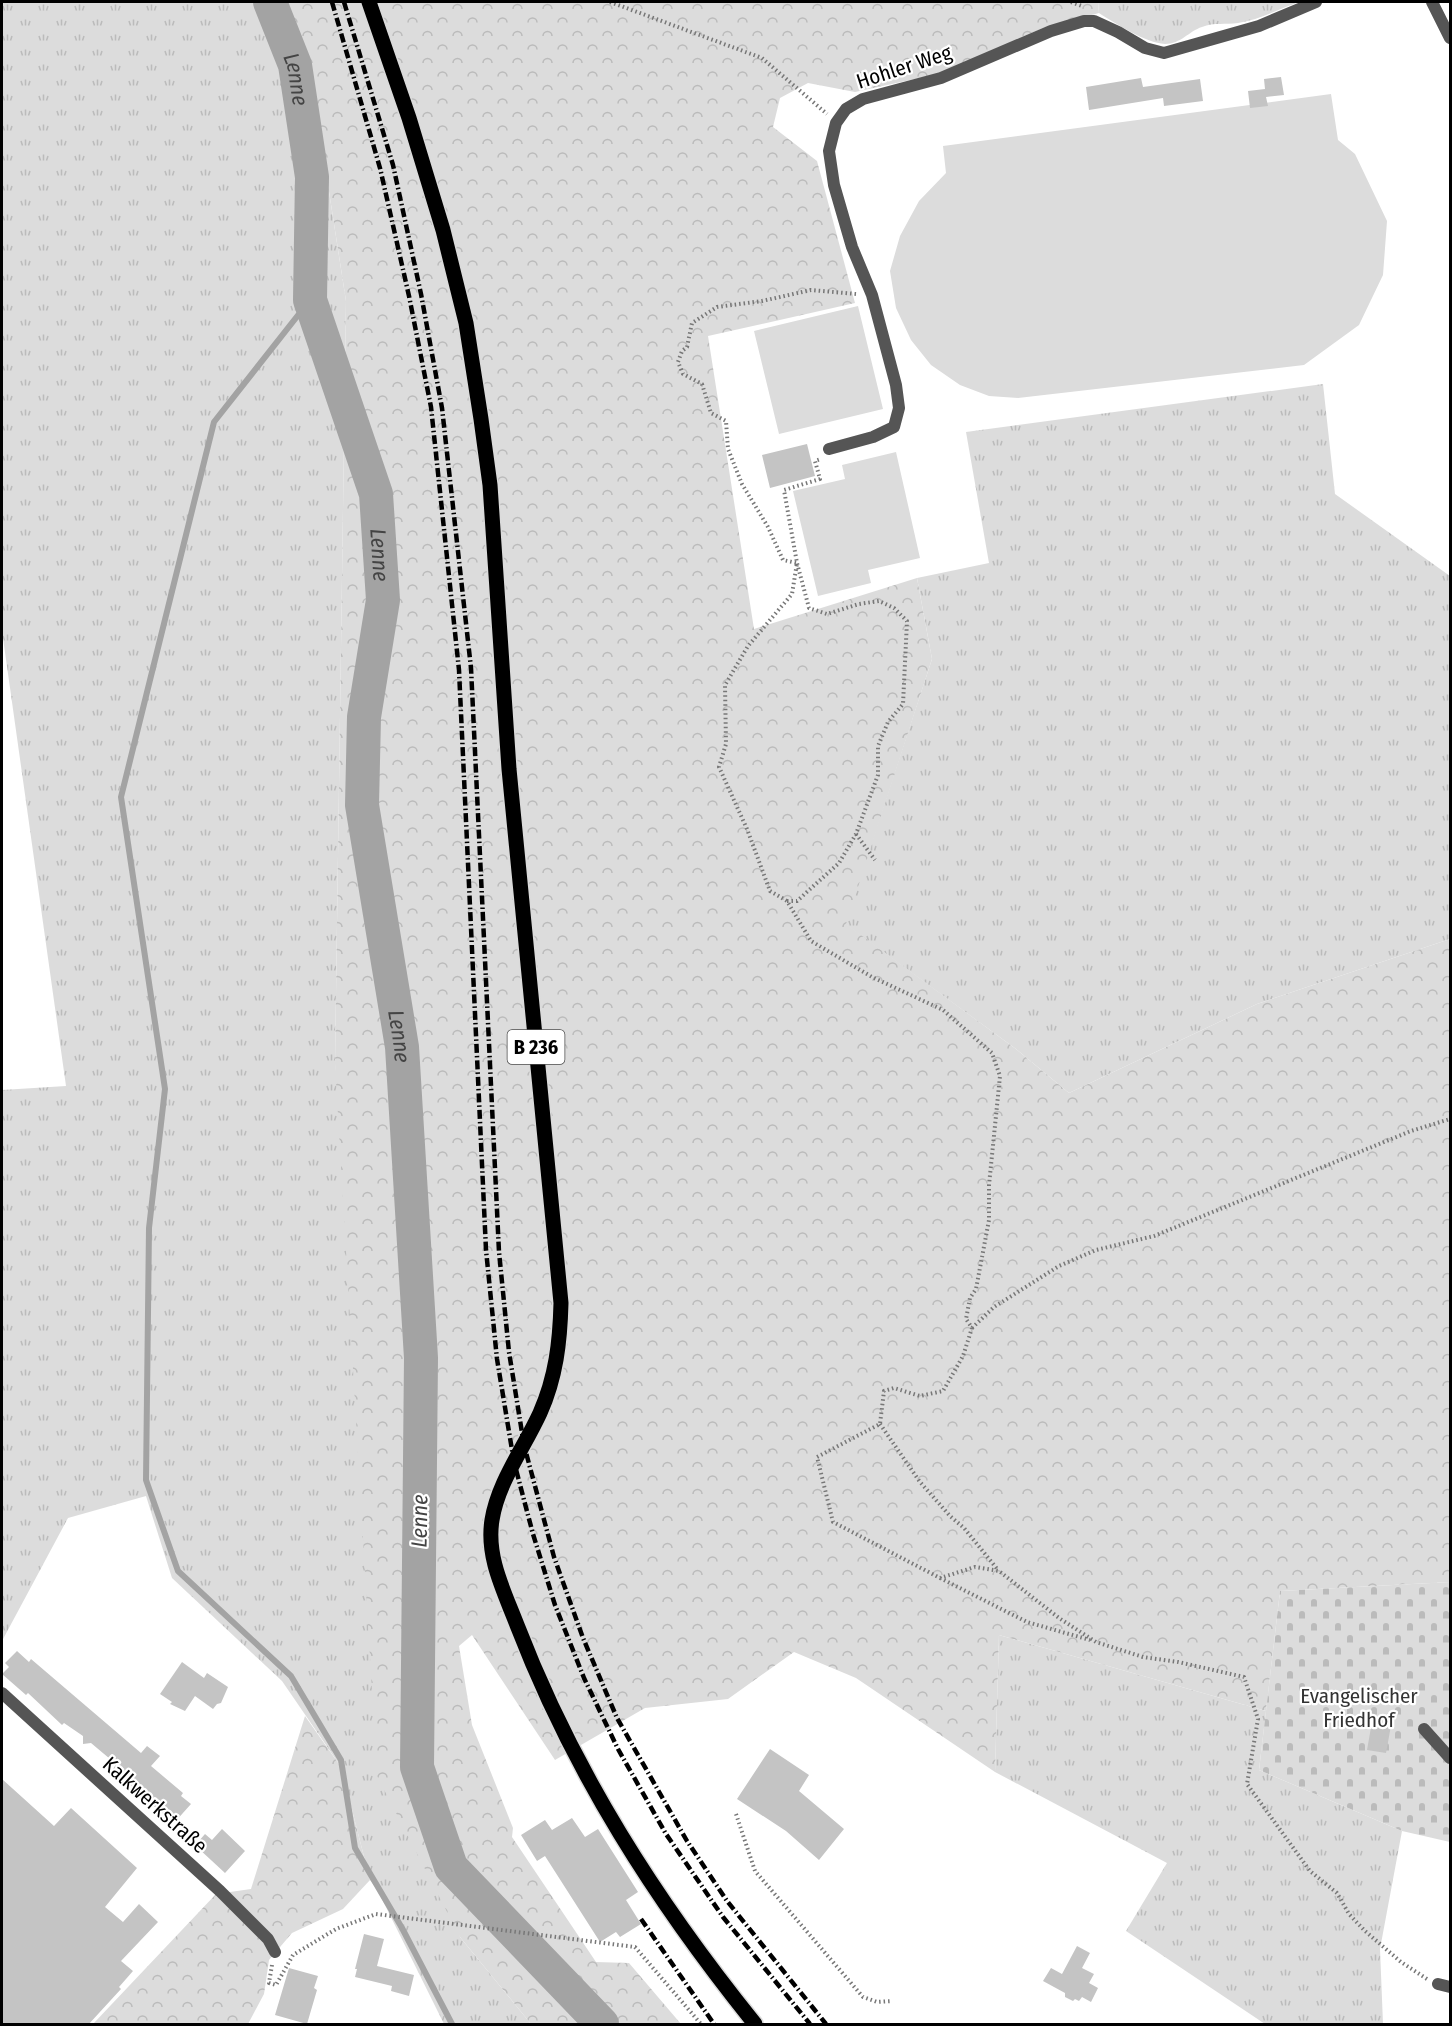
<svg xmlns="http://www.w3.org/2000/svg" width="1452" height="2026" font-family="'Fira Sans Condensed',sans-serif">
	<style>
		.grass { fill: url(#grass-tufts) }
		.forest { fill: url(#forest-crowns) }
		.cemetery { fill: url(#cemetery-stones) }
		.park { fill: #dcdcdc }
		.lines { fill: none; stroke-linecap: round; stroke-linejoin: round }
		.stream { stroke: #a3a3a3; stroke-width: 6 }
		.river { stroke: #a3a3a3; stroke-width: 34 }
		.building { fill: #c4c4c4 }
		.primary-casing { stroke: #dbdbdb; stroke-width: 18 }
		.path { stroke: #777; stroke-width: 4; stroke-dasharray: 1.5 3; stroke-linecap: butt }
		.minor { stroke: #555; stroke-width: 12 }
		.primary { stroke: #000; stroke-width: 15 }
		.rail { stroke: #000; stroke-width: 4.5; stroke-dasharray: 9 3 1.5 3; stroke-linecap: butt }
		.labels { text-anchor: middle; stroke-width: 4.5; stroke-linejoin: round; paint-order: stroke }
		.shield { fill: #fff; stroke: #4c4c4c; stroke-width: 1.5 }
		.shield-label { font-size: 20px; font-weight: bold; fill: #000 }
		.street-label { font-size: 21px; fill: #000; stroke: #fff }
		.park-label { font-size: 21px; fill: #333; stroke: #fff }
		.water-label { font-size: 22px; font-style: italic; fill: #444; stroke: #fff }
	</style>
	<defs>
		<pattern id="grass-tufts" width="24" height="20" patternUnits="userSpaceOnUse" patternTransform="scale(1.5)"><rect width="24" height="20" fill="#dcdcdc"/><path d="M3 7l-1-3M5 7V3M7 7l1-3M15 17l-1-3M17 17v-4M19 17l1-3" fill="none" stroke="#bbb"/></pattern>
		<pattern id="forest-crowns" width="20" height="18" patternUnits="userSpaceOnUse" patternTransform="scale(1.5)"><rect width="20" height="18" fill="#dcdcdc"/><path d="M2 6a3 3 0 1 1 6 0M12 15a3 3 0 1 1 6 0" fill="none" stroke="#bbb"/></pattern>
		<pattern id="cemetery-stones" width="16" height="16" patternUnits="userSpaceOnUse" patternTransform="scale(1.5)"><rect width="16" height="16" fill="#dcdcdc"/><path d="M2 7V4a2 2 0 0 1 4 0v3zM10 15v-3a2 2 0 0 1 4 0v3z" fill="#bbb"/></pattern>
	</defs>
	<rect width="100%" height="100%" fill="#fff"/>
	<path class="grass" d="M2 2H275L314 95 346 301 335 1064 460 1937 531 2024H444L377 1889 370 1880 341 1767 282 1681 172 1578 146 1496 68 1518 2 1641V1090L66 1086 2 631Z
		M1098 2H1299C1279 9 1259 20 1238 23 1226 25 1214 22 1202 27 1189 31 1181 44 1165 44 1146 43 1116 24 1099 13Z
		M1323 384 1335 494 1450 576V939L1257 1004 1069 1093 1016 1049 845 924 932 659 917 578 989 563 966 432Z
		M999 1635 1266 1711 1259 1770 1402 1831 1380 1949 1383 2024H1265L1126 1931 1167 1863 995 1772Z"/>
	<path class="forest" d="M275 2H1098L1099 13 1043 28 938 74 855 92 808 83 780 98 773 127 817 161 855 303 708 336 754 629 917 578 932 659 846 924 1016 1049 1069 1093 1257 1004 1450 939V1582L1280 1591 1266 1711 999 1635 995 1772 856 1678 794 1652 728 1699 645 1708 555 1760 472 1635 459 1646 472 1725 513 1828 512 1837 596 1962 629 1963 681 2024H531L460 1937 377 1776 335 1064 346 301 314 95Z
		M305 1716 341 1767 370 1880 343 1909 292 1933 269 1960 264 1994 248 2024H93L216 1894 251 1889Z"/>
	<path class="cemetery" d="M1450 1582V1842L1402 1831 1259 1770 1280 1591Z"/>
	<path class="park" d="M1331 94 1338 140 1355 154 1387 221 1383 275 1359 325 1304 365 1018 398 989 396 960 385 931 365 911 340 896 308 890 271 900 236 919 201 946 173 943 146Z
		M858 306 883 409 779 434 754 331Z
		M896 452 920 558 868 570 871 583 818 596 793 491 845 479 842 465Z"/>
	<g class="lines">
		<path class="stream" d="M310 300 214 422 121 797 165 1089 149 1228 146 1480 178 1571 291 1676 341 1760 355 1848 402 1928 452 2024"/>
		<path class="river" id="s1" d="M270 2 295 65 312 177 310 300 376 494 383 600 364 717 362 805 402 1047 421 1358 417 1767 451 1867 602 2024"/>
	</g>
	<path class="building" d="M1281 77 1284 95 1266 97 1268 106 1250 108 1248 91 1265 89 1264 79Z
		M1141 78 1143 87 1200 79 1203 101 1164 106 1163 98 1089 110 1086 87Z
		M807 444 815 476 770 488 762 455Z
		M17 1651 29 1662 31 1659 141 1753 147 1746 160 1756 151 1766 183 1793 181 1796 191 1804 174 1823 112 1771 116 1764 91 1743 83 1744V1736L64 1723 62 1725 28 1693 26 1695 2 1674 9 1667 5 1663Z
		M182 1662 204 1678 207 1673 228 1687 221 1703 217 1704 213 1709 195 1696 185 1711 170 1704 172 1702 160 1694Z
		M1373 1716 1392 1720 1386 1753 1367 1750Z
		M770 1749 809 1775 799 1791 844 1829 819 1860 786 1831 737 1799Z
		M2 1779 54 1826 71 1808 137 1868 105 1907 123 1922 139 1904 158 1922 121 1961 133 1971 119 1987 121 1989 88 2025H2Z
		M572 1818 585 1837 598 1829 638 1892 626 1900 641 1924 620 1937 616 1932 600 1942 545 1856 537 1861 521 1835 545 1820 552 1830Z
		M222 1829 245 1851 225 1873 198 1848V1842L205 1834 212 1840Z
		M364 1934 384 1939 377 1966 414 1975 409 1996 391 1991 392 1986 355 1977 357 1969H355Z
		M1077 1946 1090 1953 1082 1968 1094 1974 1089 1983 1098 1988 1091 2002 1082 1997 1079 2001 1075 1999 1073 2001 1065 1997V1993L1043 1981 1051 1968 1062 1974Z
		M289 1968 318 1976 314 1988 317 1990 307 2024 275 2015Z"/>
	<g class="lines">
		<defs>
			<path id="primary" d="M369 2 409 118 443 230 466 323 481 419 490 485 509 769 561 1303C560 1342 556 1377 540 1413 524 1448 498 1482 492 1520 486 1557 504 1591 517 1625 574 1773 656 1901 755 2024"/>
		</defs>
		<use href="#primary" class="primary-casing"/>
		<path class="path" d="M610 2 762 58 827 114
			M1071 2 1082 6
			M856 294 811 290 762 301 717 307 692 323 687 347 682 351 678 362 683 374 702 384 711 413 726 421 728 449 742 484 768 527 783 560 797 563 792 594 748 646 725 685 726 744 719 767 747 829 770 891 787 901 811 941 872 977 943 1010 992 1053 1000 1076 989 1185V1220L976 1289 970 1298 966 1319 972 1328 963 1356 943 1391 920 1396 894 1388 884 1391 880 1424 817 1457 833 1522 940 1578 975 1567 999 1571 1059 1618 1096 1642 1143 1657 1178 1662 1244 1677 1258 1719 1247 1784 1310 1871 1337 1893 1349 1914 1365 1931 1401 1962 1427 1979
			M856 834 875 860
			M787 901H797L839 863 856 834 878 775V746L888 722 903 704 907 621 894 608 879 601 859 604 827 614 809 608 797 563 784 490 820 479 815 461 821 459
			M972 1328 994 1307 1059 1266 1096 1250 1154 1236 1411 1131 1450 1119
			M880 1424 920 1482 950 1516 964 1528 998 1570
			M940 1578 1027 1622 1090 1640
			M736 1814 755 1871 863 1997 877 2002 892 2001
			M272 1965 269 1983 276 1985 293 1955 336 1929 376 1914 635 1947 701 2024"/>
		<path class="minor" d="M1432 2 1450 38
			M829 449 873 437 894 427 899 408 896 385 872 295 852 247 834 185 829 151 836 123 846 109 863 99 941 78 1051 31 1084 21H1094L1118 32 1145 48 1164 53 1259 26 1316 2
			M2 1693 220 1891 268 1939 275 1952
			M1424 1729 1450 1758
			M1438 1984 1450 1987"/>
		<use href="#primary" class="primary"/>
		<path class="rail" d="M332 2 380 168 409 296 431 407 459 670 486 1250 497 1359 514 1462 533 1534 555 1605 584 1678 618 1749 666 1834 723 1917 810 2024
			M344 2 393 165 421 294 442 408 471 668 499 1252 509 1352 524 1445 554 1557 583 1638 617 1718 687 1841 727 1901 826 2024
			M641 1919 714 2024"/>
	</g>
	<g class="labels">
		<rect class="shield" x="507.5" y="1030" width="57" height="34" rx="4.5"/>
		<g class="shield-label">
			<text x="536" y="1054">B 236</text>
		</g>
		<g class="street-label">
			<text transform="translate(904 67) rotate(-18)" y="7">Hohler Weg</text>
			<text transform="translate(155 1805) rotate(42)" y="7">Kalkwerkstraße</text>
		</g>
		<g class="park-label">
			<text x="1359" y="1703">Evangelischer<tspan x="1359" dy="24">Friedhof</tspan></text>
		</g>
		<g class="water-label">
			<text dy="8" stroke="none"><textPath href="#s1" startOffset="82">Lenne</textPath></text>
			<text dy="8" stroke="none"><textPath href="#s1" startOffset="570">Lenne</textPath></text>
			<text dy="8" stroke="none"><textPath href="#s1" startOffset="1056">Lenne</textPath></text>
			<text transform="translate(419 1521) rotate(-89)" y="8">Lenne</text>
		</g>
	</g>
	<rect width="1452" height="2026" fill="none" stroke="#000000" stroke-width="6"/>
</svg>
